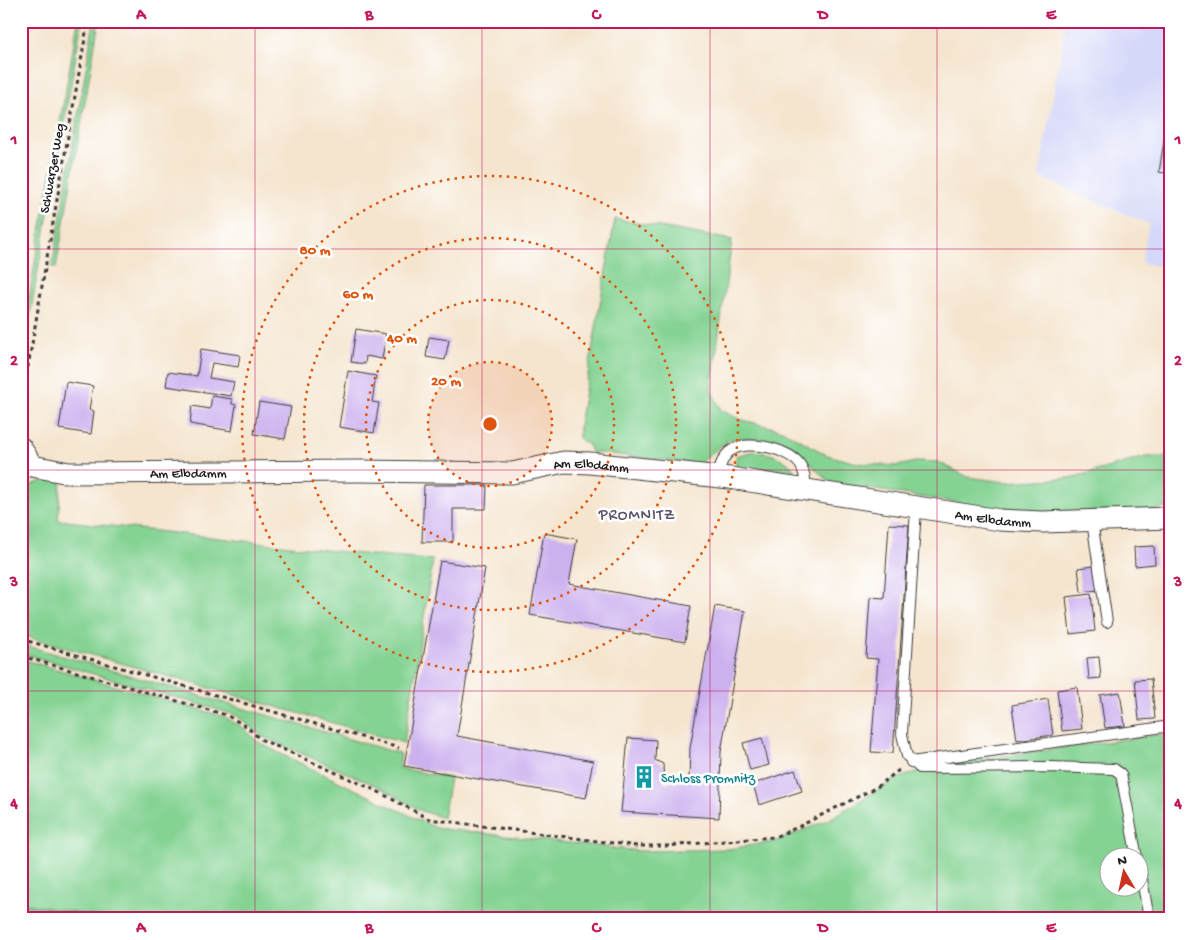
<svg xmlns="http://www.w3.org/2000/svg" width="1192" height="940" font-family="'Gochi Hand',sans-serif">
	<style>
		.built { fill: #d5d8f9 }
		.green { fill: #84d393; stroke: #507858; fill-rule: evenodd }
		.forest { fill: #6bb57d; stroke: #44684c }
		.building { fill: #ccb1ef }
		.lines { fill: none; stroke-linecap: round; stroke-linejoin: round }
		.service-casing { stroke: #3d3a37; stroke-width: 12 }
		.minor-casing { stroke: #3d3a37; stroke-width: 23 }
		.path { stroke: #3d3a37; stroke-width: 3; stroke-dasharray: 4 4; stroke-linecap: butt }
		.service { stroke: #fff; stroke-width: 10 }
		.minor { stroke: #fff; stroke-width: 21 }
		.grid { fill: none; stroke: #c2185b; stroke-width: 1; stroke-opacity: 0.55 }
		.ring { fill: none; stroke: #de560d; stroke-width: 2.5; stroke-dasharray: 2.5 5 }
		.labels { text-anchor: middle; stroke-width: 5; stroke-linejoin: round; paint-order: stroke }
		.street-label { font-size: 14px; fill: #1c1c1c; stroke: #fff }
		.culture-label { font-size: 14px; fill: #0d838f; stroke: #fff; text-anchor: start }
		.quarter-label { font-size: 16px; letter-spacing: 1px; fill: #5a5066; stroke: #fff }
		.centre { fill: #de560d; stroke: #fff; stroke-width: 2.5 }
		.ring-label { font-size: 15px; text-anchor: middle; font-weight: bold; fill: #de560d; stroke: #fff; stroke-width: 5; stroke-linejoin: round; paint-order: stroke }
		.neatline { fill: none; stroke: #c2185b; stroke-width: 2 }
		.grid-label { font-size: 16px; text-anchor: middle; font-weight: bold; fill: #c2185b }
	</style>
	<rect width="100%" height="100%" fill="#fff"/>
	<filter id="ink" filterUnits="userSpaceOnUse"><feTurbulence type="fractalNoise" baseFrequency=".02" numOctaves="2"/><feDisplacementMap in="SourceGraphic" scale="10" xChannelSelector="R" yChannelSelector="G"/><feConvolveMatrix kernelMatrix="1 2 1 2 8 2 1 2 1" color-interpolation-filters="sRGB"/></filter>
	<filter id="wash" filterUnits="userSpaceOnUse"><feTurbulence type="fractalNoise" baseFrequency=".0096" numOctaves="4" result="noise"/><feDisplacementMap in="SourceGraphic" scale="20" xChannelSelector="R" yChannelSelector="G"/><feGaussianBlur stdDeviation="1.12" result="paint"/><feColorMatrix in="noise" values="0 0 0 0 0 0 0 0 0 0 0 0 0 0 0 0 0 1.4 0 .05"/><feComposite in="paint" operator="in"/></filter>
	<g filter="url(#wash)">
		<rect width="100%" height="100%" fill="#f5e5cf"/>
		<path class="built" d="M1066 21H1171V268L1141 263 1149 224 1039 177Z"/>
		<path class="green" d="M78 21H82L21 367V341Z
			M94 21H99L56 268 52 267Z
			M615 219 732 240 711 390 721 410 739 419 782 430 827 455 857 463 897 466 920 461 938 462 968 477 1006 482 1071 478 1146 457H1169L1171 506 1155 510 1042 513 1005 510 831 483C802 458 797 445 756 439 746 438 735 437 726 442 716 448 708 458 699 464L591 452 588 445 579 439V425Z
			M754 451C770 453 783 457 794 469L791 476 787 478 741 472 736 467V456Z
			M51 478 61 481 58 520 389 557 433 560 404 743 21 635V492L31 485Z
			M21 644 401 754 399 768 450 778 443 818 422 811 379 787 263 737 236 715 21 653Z
			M21 659 225 717 244 728 258 742 279 753 436 828 640 851 729 849 777 841 828 820 894 780 936 765 1171 733V903L1145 919H21ZM1110 858H1140V888H1110Z"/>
		<path class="forest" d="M21 903 110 919H21Z"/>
		<g id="blocks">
			<path class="building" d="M1168 116H1171V174L1159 172Z
				M356 329 386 334 382 359 366 356 365 364 351 362Z
				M429 337 449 340 445 360 426 357Z
				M201 349 240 355 238 367 212 363 209 378 234 382 231 396 166 386 168 372 197 376Z
				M348 371 376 376 372 402 379 403 374 433 339 427Z
				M66 382 93 386 89 410 94 411 91 434 59 429Z
				M212 396 232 399V404L236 405 232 431 190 424 192 406 210 409Z
				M259 402 291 407 285 439 254 434Z
				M424 485H487L486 509H453V542H422Z
				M889 524 909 525 893 753 871 752 878 659 866 658 870 597 884 598Z
				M544 533 577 539 569 584 691 606 685 642 530 615Z
				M1154 546 1155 564 1135 566 1134 547Z
				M440 561 485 568 457 736 593 761 586 798 404 766Z
				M1094 566 1097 590 1081 592 1078 568Z
				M1091 594 1095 631 1070 634 1066 597Z
				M715 606 745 611 721 752 719 818 621 812 628 738 656 740 655 760 663 764 664 783 689 781 690 748Z
				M1099 657 1101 678 1089 679 1087 658Z
				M1151 679 1155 719 1139 720 1135 680Z
				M1077 687 1082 729 1062 731 1057 690Z
				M1120 692 1125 726 1105 728 1100 695Z
				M1048 699 1053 735 1017 740 1012 705Z
				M762 738 769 765 750 770 743 743Z
				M795 770 802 791 759 805 753 784Z"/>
		</g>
	</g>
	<g filter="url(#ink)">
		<use href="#blocks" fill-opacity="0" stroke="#3d3a37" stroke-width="1"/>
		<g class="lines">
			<defs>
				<path id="service" d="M717 476C720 467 723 455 732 450 749 439 791 449 801 466 805 474 806 480 805 489
					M21 478 32 466
					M916 508 902 734 907 756 920 768 1050 767 1114 769 1121 774 1137 858
					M1092 521 1107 622
					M911 762 1171 726
					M1140 868 1149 919"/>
				<g id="minor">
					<path id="s1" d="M21 448 32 466 69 473 360 471 512 473 564 462 590 463 730 478 1000 520 1042 522 1171 518"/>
				</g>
			</defs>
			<use href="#service" class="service-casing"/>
			<use href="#minor" class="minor-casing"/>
			<path class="path" d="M21 407 88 21
				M21 639 399 748
				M21 656 226 715 246 726 260 739 377 791 429 819 636 846H666L774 837 796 828 877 787 899 770"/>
			<use href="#service" class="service"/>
			<use href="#minor" class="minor"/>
		</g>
	</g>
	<path class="grid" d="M255 21V919M482 21V919M710 21V919M937 21V919M21 249H1171M21 470H1171M21 691H1171"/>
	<circle cx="490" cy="424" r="62" fill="#de560d" fill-opacity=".12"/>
	<g class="ring">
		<circle cx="490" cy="424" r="62"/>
		<circle cx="490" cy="424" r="124"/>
		<circle cx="490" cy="424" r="186"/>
		<circle cx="490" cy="424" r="248"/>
	</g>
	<defs>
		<symbol id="building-bare" viewBox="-9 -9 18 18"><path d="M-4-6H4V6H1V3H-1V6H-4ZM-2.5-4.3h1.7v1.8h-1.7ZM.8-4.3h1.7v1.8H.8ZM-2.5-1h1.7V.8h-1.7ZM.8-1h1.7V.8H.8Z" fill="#0f9aa8" stroke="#fff" stroke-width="2.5" paint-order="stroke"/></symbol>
	</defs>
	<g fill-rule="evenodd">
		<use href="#building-bare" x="628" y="761" width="32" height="32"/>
	</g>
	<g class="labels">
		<g class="street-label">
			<text transform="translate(51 168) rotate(-80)" y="5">Schwarzer Weg</text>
			<text dy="5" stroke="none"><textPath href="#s1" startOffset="582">Am Elbdamm</textPath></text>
			<text dy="5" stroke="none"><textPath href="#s1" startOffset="178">Am Elbdamm</textPath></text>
			<text dy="5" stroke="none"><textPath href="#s1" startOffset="988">Am Elbdamm</textPath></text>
		</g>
		<g class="culture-label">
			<text x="661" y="782">Schloss Promnitz</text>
		</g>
		<g class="quarter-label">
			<text x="637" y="519">PROMNITZ</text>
		</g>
	</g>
	<circle cx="490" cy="424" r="8" class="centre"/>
	<g class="ring-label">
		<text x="315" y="254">80 m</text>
		<text x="358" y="298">60 m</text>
		<text x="402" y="342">40 m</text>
		<text x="446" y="385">20 m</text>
	</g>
	<rect width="1192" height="940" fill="none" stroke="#fff" stroke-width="55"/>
	<g transform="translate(1124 872) rotate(351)"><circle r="24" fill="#ffffff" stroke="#a4a4a4"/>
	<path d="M0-4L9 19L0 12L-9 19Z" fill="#c8321e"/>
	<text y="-8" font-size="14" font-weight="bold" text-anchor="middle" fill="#1c1c1c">N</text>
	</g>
	<rect x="28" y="28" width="1136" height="884" class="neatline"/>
	<g class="grid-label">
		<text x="141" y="19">A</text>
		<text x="369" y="19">B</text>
		<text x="596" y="19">C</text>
		<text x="823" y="19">D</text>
		<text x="1051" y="19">E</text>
		<text x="14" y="144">1</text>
		<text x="1178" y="144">1</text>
		<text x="14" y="365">2</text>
		<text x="1178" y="365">2</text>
		<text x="14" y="586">3</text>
		<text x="1178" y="586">3</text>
		<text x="14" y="808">4</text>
		<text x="1178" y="808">4</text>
		<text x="141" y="932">A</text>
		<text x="369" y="932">B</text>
		<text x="596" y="932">C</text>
		<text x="823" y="932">D</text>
		<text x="1051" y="932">E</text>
	</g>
</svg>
